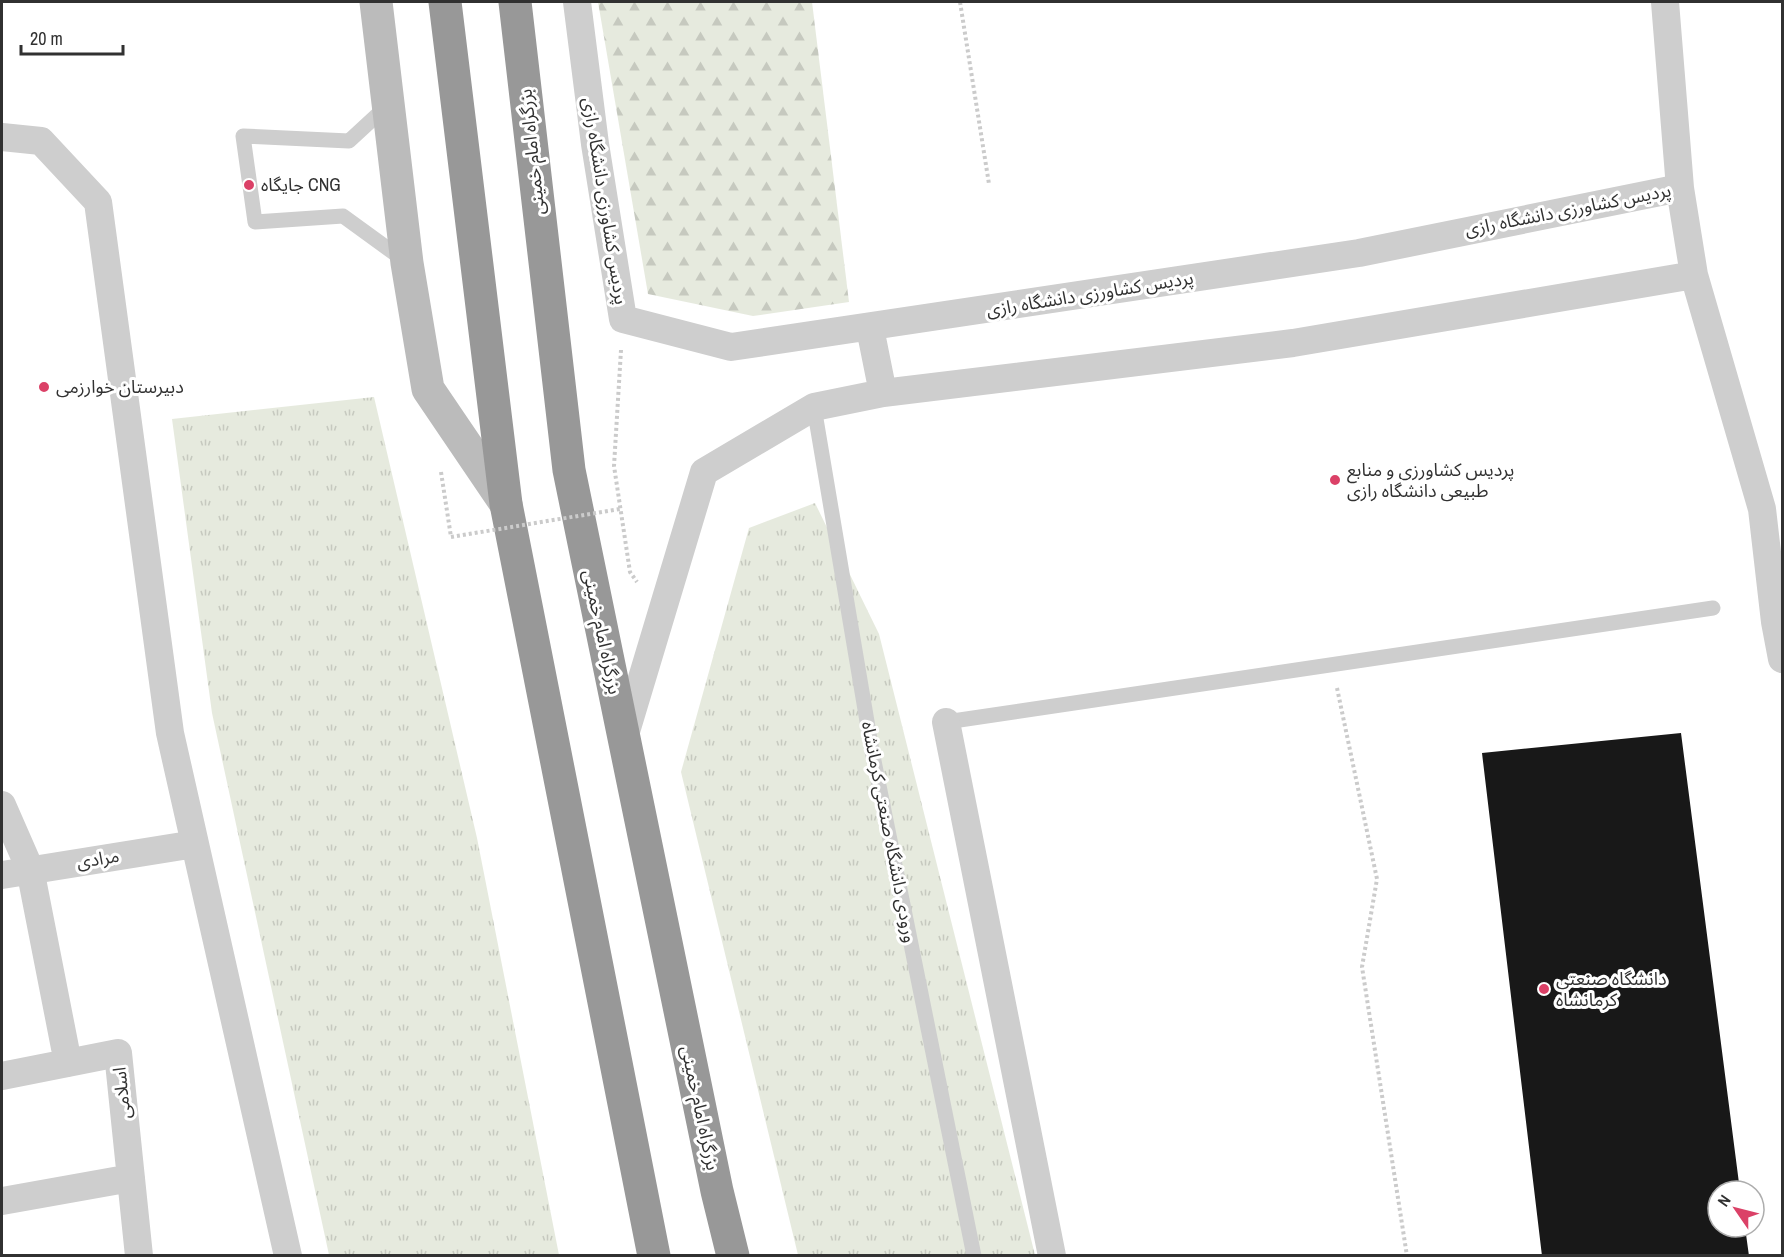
<svg xmlns="http://www.w3.org/2000/svg" width="1784" height="1257" font-family="'Archivo Narrow','Noto Sans Arabic',sans-serif">
	<style>
		.forest { fill: url(#forest-firs) }
		.park { fill: url(#park-tufts) }
		.building { fill: #181818 }
		.lines { fill: none; stroke-linecap: round; stroke-linejoin: round }
		.path { stroke: #cbcbcb; stroke-width: 4; stroke-dasharray: 3 3; stroke-linecap: butt }
		.lane { stroke: #cecece; stroke-width: 15 }
		.street { stroke: #cecece; stroke-width: 28 }
		.secondary { stroke: #bbb; stroke-width: 33 }
		.highway { stroke: #989898; stroke-width: 33 }
		.path-bridge { stroke: #cbcbcb; stroke-width: 4; stroke-dasharray: 3 3; stroke-linecap: butt }
		.poi-dot { fill: #db4167; stroke: #fff; stroke-width: 2 }
		.labels { text-anchor: middle; stroke-width: 6; stroke-linejoin: round; paint-order: stroke }
		.street-label { font-size: 18px; fill: #313131; stroke: #fff }
		.poi-label { font-size: 18px; fill: #313131; stroke: #fff; text-anchor: start }
	</style>
	<defs>
		<pattern id="forest-firs" width="22" height="20" patternUnits="userSpaceOnUse" patternTransform="scale(1.5)"><rect width="22" height="20" fill="#e6eade"/><path d="M5 1l3.5 6h-7zM16 11l3.5 6h-7z" fill="#c6c9bf"/></pattern>
		<pattern id="park-tufts" width="24" height="20" patternUnits="userSpaceOnUse" patternTransform="scale(1.5)"><rect width="24" height="20" fill="#e6eade"/><path d="M3 7l-1-3M5 7V3M7 7l1-3M15 17l-1-3M17 17v-4M19 17l1-3" fill="none" stroke="#c6c9bf"/></pattern>
	</defs>
	<rect width="100%" height="100%" fill="#fff"/>
	<path class="forest" d="M598 2H812L849 302 753 316 648 294Z"/>
	<path class="park" d="M374 397 477 838 559 1255H329L212 713 172 419Z
		M815 503 879 634 1035 1255H798L681 772 749 528Z"/>
	<path class="building" d="M1681 733 1740 1191H1718V1227H1745L1749 1256H1542L1482 753Z"/>
	<g class="lines">
		<path class="path" d="M960 2 989 184
			M621 350 614 466 630 572 637 582
			M441 472 451 537
			M1337 688 1377 879 1362 967 1407 1256"/>
		<path class="lane" d="M388 105 349 141 243 136 255 222 343 216 405 261
			M814 407 872 751 974 1256
			M946 722 1713 608"/>
		<path class="street" d="M577 2 595 144 623 319 731 347 1359 253 1680 188 1694 275 1762 509 1775 622 1782 659
			M1665 2 1680 188
			M2 137 41 141 98 202 170 733 288 1256
			M870 328 883 393
			M946 722 1052 1256
			M624 738 704 472 814 407 883 393 1293 343 1694 275
			M2 805 30 869 68 1063
			M2 875 195 844
			M2 1076 118 1053 139 1256
			M2 1201 131 1178"/>
		<path class="secondary" d="M376 2 407 263 428 389 506 504"/>
		<path class="highway" d="M445 2 506 504 654 1256
			M515 2 569 470 717 1191 733 1256"/>
		<path class="path-bridge" d="M451 537 620 509"/>
	</g>
	<g class="poi-dot">
		<circle cx="249" cy="185" r="6"/>
		<circle cx="44" cy="387" r="6"/>
		<circle cx="1335" cy="480" r="6"/>
		<circle cx="1544" cy="989" r="6"/>
	</g>
	<g class="labels">
		<g class="street-label">
			<text transform="translate(532 152) rotate(-96)" y="6">بزرگراه امام خمینی</text>
			<text transform="translate(605 201) rotate(81)" y="6">پردیس کشاورزی دانشگاه رازی</text>
			<text transform="translate(1568 210) rotate(-11)" y="6">پردیس کشاورزی دانشگاه رازی</text>
			<text transform="translate(1090 294) rotate(-9)" y="6">پردیس کشاورزی دانشگاه رازی</text>
			<text transform="translate(602 632) rotate(78)" y="6">بزرگراه امام خمینی</text>
			<text transform="translate(889 832) rotate(79)" y="6">ورودی دانشگاه صنعتی کرمانشاه</text>
			<text transform="translate(98 859) rotate(-9)" y="6">مرادی</text>
			<text transform="translate(122 1093) rotate(-96)" y="6">اسلامی</text>
			<text transform="translate(700 1108) rotate(78)" y="6">بزرگراه امام خمینی</text>
		</g>
		<g class="poi-label">
			<text x="261" y="191">جایگاه CNG</text>
			<text x="56" y="393">دبیرستان خوارزمی</text>
			<text x="1347" y="476">پردیس کشاورزی و منابع<tspan x="1347" dy="21">طبیعی دانشگاه رازی</tspan></text>
			<text x="1556" y="985">دانشگاه صنعتی<tspan x="1556" dy="21">کرمانشاه</tspan></text>
		</g>
	</g>
	<rect width="1784" height="1257" fill="none" stroke="#313131" stroke-width="6"/>
	<g transform="translate(1736 1209) rotate(305)"><circle r="28" fill="#ffffff" stroke="#adadad" stroke-width="1.5"/>
	<path d="M0-4.5L10 22L0 15L-10 22Z" fill="#db4167"/>
	<text y="-9" font-size="16" font-weight="bold" text-anchor="middle" fill="#313131">N</text>
	</g>
	<path d="M21 45v9h102v-9" fill="none" stroke="#313131" stroke-width="3"/>
	<text x="30" y="45" font-size="18" fill="#313131" stroke="#ffffff" stroke-width="4.5" paint-order="stroke">20 m</text>
</svg>
